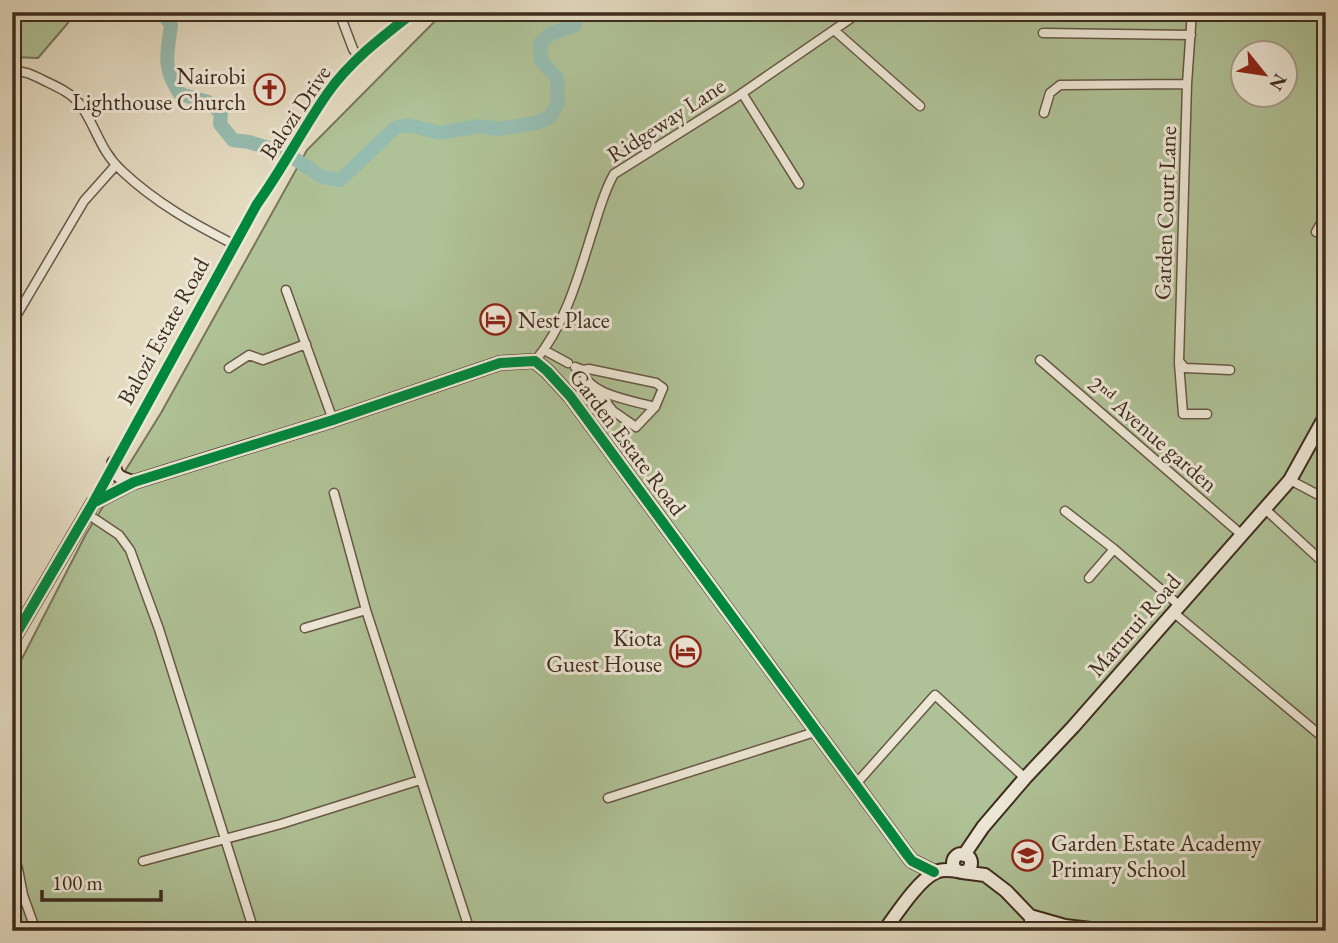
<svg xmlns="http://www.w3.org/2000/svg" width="1338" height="943" font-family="'EB Garamond',serif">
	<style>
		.green { fill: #afc196; stroke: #76765a; stroke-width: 2; fill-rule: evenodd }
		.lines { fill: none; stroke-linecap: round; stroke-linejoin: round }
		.river { stroke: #96bbaf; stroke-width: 14 }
		.street-casing { stroke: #675846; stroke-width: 11 }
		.secondary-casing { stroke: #3e2c1e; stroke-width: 16 }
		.street { stroke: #ede7d6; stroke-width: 8 }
		.secondary { stroke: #ede7d6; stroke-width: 12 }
		.cycleway-casing { stroke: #ede7d6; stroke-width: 15 }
		.cycleway { stroke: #00873e; stroke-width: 10 }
		.labels { text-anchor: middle; stroke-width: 6; stroke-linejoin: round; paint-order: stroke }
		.poi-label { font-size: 23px; fill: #3e2c1e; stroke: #ede7d6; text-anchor: end }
		.street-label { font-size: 23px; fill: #3e2c1e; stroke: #ede7d6 }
	</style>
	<rect width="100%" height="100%" fill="#e3dac0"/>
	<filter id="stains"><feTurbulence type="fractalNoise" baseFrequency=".00286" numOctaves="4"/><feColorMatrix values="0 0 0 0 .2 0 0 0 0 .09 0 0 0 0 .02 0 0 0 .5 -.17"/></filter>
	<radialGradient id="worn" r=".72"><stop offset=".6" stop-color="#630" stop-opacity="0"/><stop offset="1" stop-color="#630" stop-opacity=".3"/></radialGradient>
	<path class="green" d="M14 12H72L68 23 38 58 12 57Z
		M444 12H1326V931H12V678L86 534 161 413 307 150ZM1244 52H1286V94H1244Z"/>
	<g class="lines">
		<path class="river" d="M162 12 171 25C167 55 162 67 180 94L208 102 221 113 220 124 233 140 249 142 282 152
			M295 159 322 177 340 180 395 128 408 125 440 133 479 126 498 129 536 123 550 117 558 103 557 78 541 61 540 43 550 34 574 26 578 12"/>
		<defs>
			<path id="street" d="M339 12 353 49 360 59
				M1192 12 1187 84 1179 361 1185 368 1230 370
				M1317 12 1326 24
				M834 30 920 106
				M1043 33 1191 35
				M12 71C23 70 33 75 43 80 55 86 70 92 79 103 96 125 99 150 122 171 156 203 194 224 235 245
				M742 93 799 184
				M1044 113 1050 93 1060 85 1187 84
				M1316 232 1326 214
				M286 290 333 420
				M12 323 84 201 116 165
				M544 350 568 363
				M1040 360 1242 535
				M535 361C564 327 578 278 591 236 598 215 603 193 614 174L735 98 860 12
				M1179 363 1183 414H1207
				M575 367 583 370 589 369 656 383 663 388 655 407C635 401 586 395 583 370
				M229 368 249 355 263 360 306 344
				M596 390 613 411 636 427 655 407
				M1290 480 1326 499
				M334 493 366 610 470 931
				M94 501 257 204C283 168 302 130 327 94 349 62 383 36 414 12
				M1265 509 1326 565
				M1065 511 1114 549
				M86 513 119 535 130 550 159 629 254 931
				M1089 578 1114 549 1179 605
				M1173 612 1326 740
				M305 628 366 610
				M12 752 16 739
				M855 785 935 695 1025 778
				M608 798 815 732
				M12 850 18 869 23 895 36 931
				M143 861 281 824 420 780
				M1027 931 1030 916"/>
			<path id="secondary" d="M114 463C114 477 122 479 134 482
				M12 641 93 503 134 482 333 420 500 363 535 361 547 371 570 396 908 856 912 861 934 872
				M953 863a9 9 0 1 1 18 0a9 9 0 1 1-18 0Z
				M964 855 983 827 1025 778 1073 727 1290 480 1326 415
				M962 872 985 875 1006 891 1030 916 1065 926 1108 931
				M884 931C896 915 918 880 936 872 942 869 951 870 958 871"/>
		</defs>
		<use href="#street" class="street-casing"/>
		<use href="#secondary" class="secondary-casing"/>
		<use href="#street" class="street"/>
		<use href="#secondary" class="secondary"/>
		<defs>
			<path id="cycleway" d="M93 503 257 204C283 168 302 130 327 94 349 62 383 36 414 12
				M12 641 93 503 134 482 333 420 500 363 535 361 547 371 570 396 908 856 912 861 934 872"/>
		</defs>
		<use href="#cycleway" class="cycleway-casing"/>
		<use href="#cycleway" class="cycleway"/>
	</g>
	<defs>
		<symbol id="church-ring" viewBox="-11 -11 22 22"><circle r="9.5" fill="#ede7d6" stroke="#8f2418" stroke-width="1.5"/><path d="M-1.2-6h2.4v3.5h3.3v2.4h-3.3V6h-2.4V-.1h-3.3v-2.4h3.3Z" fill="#8f2418"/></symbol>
		<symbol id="hotel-ring" viewBox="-11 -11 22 22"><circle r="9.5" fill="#ede7d6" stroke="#8f2418" stroke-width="1.5"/><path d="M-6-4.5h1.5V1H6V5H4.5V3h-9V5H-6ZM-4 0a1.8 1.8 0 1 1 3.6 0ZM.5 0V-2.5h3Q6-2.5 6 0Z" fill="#8f2418"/></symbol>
		<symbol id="school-ring" viewBox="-11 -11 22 22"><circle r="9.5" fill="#ede7d6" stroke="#8f2418" stroke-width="1.5"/><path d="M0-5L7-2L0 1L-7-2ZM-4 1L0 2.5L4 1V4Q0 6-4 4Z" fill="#8f2418"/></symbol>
	</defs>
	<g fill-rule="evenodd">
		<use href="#church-ring" x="252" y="72" width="35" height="35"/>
		<use href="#hotel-ring" x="478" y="302" width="35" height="35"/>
		<use href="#hotel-ring" x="668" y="634" width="35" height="35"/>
		<use href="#school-ring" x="1010" y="838" width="35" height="35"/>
	</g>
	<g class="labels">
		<g class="poi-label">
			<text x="246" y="84">Nairobi<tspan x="246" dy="26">Lighthouse Church</tspan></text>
			<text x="518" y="328" text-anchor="start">Nest Place</text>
			<text x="662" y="646">Kiota<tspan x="662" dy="26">Guest House</tspan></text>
			<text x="1051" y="851" text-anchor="start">Garden Estate Academy<tspan x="1051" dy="26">Primary School</tspan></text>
		</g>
		<g class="street-label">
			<text transform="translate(295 112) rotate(-56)" y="8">Balozi Drive</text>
			<text transform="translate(666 120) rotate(-33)" y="8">Ridgeway Lane</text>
			<text transform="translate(1165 213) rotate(-88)" y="8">Garden Court Lane</text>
			<text transform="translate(163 331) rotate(-61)" y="8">Balozi Estate Road</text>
			<text transform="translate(1153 434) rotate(41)" y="8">2ⁿᵈ Avenue garden</text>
			<text transform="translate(628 442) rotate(53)" y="8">Garden Estate Road</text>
			<text transform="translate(1134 625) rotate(-49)" y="8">Marurui Road</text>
		</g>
	</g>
	<rect width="1338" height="943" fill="none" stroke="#e3dac0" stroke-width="42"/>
	<rect x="14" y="14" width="1310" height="915" fill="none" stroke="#3e2c1e" stroke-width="3.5"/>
	<rect x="21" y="21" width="1296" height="901" fill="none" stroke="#3e2c1e" stroke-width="2"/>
	<g transform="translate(1264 74) rotate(120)"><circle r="33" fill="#ede7d6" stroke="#a79c8c" stroke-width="2"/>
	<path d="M0-5L12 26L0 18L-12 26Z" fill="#8f2418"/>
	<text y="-10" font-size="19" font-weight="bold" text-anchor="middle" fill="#3e2c1e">N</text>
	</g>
	<path d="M42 890v10h119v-10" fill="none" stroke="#3e2c1e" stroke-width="3.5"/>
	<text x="52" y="890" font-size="21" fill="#3e2c1e" stroke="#ede7d6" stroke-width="5" paint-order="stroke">100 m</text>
	<rect width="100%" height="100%" filter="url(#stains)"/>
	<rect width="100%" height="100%" fill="url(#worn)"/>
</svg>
